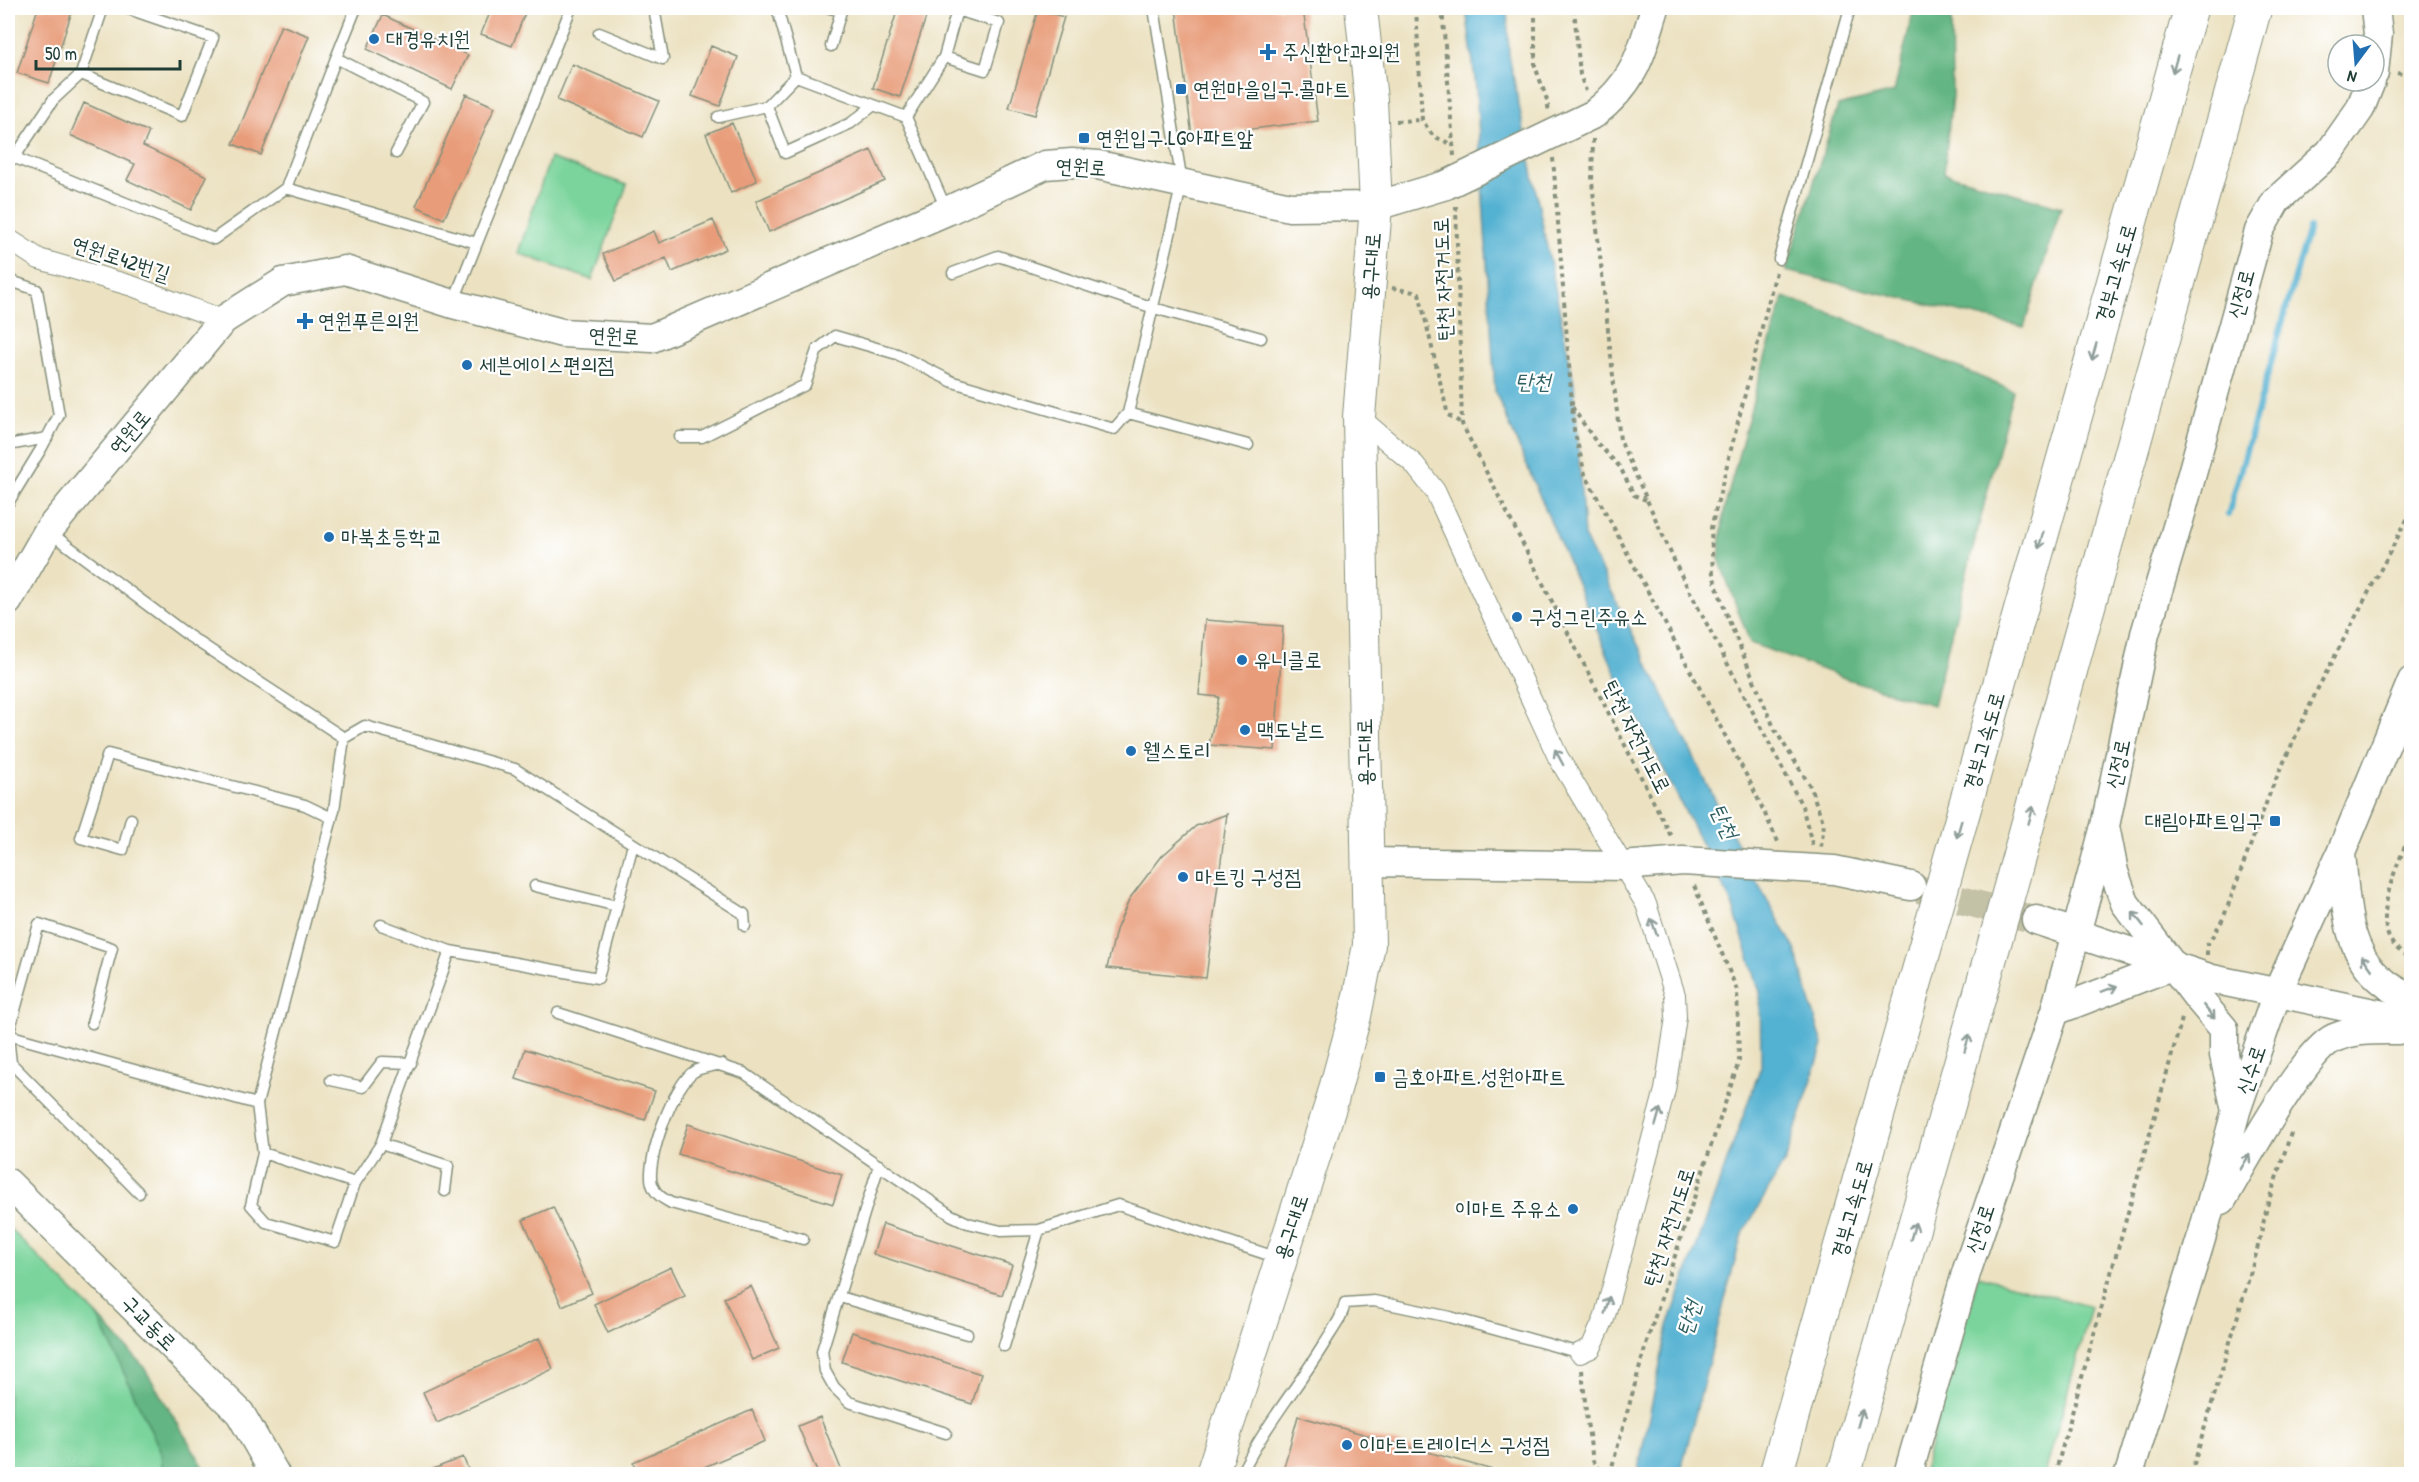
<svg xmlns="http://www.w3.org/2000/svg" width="2419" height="1482" font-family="'Patrick Hand','Poor Story',sans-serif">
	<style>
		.green { fill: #7ad49b; stroke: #4c8868; stroke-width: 1.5 }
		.forest { fill: #63b683; stroke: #417a5c; stroke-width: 1.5 }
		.water { fill: #53b1d1; stroke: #397782; stroke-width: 1.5 }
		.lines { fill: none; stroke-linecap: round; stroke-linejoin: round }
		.stream { stroke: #53b1d1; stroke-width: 6 }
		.building { fill: #e89c79 }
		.secondary-tunnel { stroke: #c3c1a6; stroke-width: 28; stroke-dasharray: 28 14; stroke-linecap: butt }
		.lane-casing { stroke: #86907b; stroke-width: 13 }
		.street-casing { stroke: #86907b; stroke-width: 22 }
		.secondary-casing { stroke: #86907b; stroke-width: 31 }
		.primary-casing { stroke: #86907b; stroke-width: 34 }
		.highway-casing { stroke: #86907b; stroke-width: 35 }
		.path { stroke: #86907b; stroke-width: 4; stroke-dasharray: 4.5 4.5; stroke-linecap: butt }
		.lane { stroke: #fff; stroke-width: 10 }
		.street { stroke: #fff; stroke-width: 20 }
		.secondary { stroke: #fff; stroke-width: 28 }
		.primary { stroke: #fff; stroke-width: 32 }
		.highway { stroke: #fff; stroke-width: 33 }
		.secondary-bridge-casing { stroke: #86907b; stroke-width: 31; stroke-linecap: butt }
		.secondary-bridge { stroke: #fff; stroke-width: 28 }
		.oneway { stroke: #8f9e9a }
		.poi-dot { fill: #1f6fb2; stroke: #fff; stroke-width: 2 }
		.labels { text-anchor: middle; stroke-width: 4.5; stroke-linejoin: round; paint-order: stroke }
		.poi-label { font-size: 21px; fill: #1f3d34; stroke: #fff; text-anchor: start }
		.street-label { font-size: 21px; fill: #1f3d34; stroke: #fff }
		.water-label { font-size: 22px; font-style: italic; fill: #2f6063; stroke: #fff }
	</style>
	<rect width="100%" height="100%" fill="#fff"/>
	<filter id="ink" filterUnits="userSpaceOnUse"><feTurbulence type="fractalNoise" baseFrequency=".0167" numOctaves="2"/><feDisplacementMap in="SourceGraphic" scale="12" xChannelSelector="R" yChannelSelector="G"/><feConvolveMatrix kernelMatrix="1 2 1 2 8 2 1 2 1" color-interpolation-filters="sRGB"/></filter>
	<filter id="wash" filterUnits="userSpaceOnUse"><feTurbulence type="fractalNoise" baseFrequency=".008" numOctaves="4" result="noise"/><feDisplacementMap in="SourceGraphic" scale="24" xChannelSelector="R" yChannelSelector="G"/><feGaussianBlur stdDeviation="1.35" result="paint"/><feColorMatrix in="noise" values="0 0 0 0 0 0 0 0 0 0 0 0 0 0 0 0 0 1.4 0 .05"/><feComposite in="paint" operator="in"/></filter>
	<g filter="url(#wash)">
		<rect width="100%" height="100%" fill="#ece2c2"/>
		<path class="green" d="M550 158 627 185 592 280 518 253Z
			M8 1227 97 1315 161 1452 163 1474H8Z
			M1978 1276 2091 1307 2045 1474H1922Z"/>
		<path class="forest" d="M1914 8H1951L1952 96 1944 173 2061 207 2024 327 1786 271 1838 106 1894 92Z
			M1784 297 1841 317 2013 391 1933 705 1850 680 1750 643 1719 559 1724 510 1759 378Z
			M97 1315 143 1366 208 1474H163L161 1452Z"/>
		<path class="water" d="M1466 8H1507L1509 55 1574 383 1584 536 1747 864 1795 949 1823 1045 1786 1159 1741 1237 1680 1474H1637L1668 1326 1761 1066 1760 992 1732 904 1618 679 1495 391 1476 88Z"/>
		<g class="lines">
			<path class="stream" d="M2228 515 2309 228"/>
		</g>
		<g id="blocks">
			<path class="building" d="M38 8H73L49 83 17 73Z
				M492 8H527L512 46 481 34Z
				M898 8H929L900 97 873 88Z
				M1176 8H1303L1318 121 1192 136Z
				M1038 10 1064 17 1035 115 1009 108Z
				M383 15 468 55 452 89 367 49Z
				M281 25 309 36 261 155 233 144Z
				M711 46 738 57 720 106 692 96Z
				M572 64 659 101 643 137 557 100Z
				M466 94 495 107 444 219 416 206Z
				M84 103 149 132 143 146 207 176 191 210 127 180 135 164 70 135Z
				M732 123 757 181 731 193 706 134Z
				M871 150 885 181 769 232 756 201Z
				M713 220 726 249 672 272 666 258 616 281 603 254 654 231 659 243Z
				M1205 620 1283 626 1275 750 1209 745 1219 697 1199 695Z
				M1227 814 1206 978 1107 968 1116 930 1130 898 1162 856 1196 826Z
				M525 1049 655 1091 645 1120 516 1079Z
				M688 1124 842 1175 833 1204 678 1154Z
				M553 1207 592 1293 562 1306 523 1220Z
				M883 1224 1012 1265 1002 1295 873 1254Z
				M671 1267 685 1296 608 1333 594 1304Z
				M751 1286 779 1348 752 1360 724 1298Z
				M852 1332 981 1374 972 1404 842 1362Z
				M539 1338 553 1369 437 1423 423 1392Z
				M752 1410 765 1441 688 1474H639L633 1462Z
				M1298 1416 1493 1470V1474H1282Z
				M820 1417 843 1474H818L798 1426Z
				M463 1457 470 1474H421Z"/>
		</g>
	</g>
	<g filter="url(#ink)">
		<use href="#blocks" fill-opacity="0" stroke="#86907b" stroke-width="1.5"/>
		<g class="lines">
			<path class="secondary-tunnel" d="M1919 889 2036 920"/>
			<defs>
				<path id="lane" d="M356 8 336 58 423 102 396 153
					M777 8 796 76 906 117
					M830 8 841 11 831 46
					M599 33 663 59 654 8
					M944 57 985 70 999 23 957 10
					M81 74 182 116 213 38 126 8
					M796 76 767 106 785 153 851 123 874 105
					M718 117 767 106
					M8 155 214 239 286 188 477 243
					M14 158 53 100 81 74 103 8
					M286 188 336 58
					M947 211 906 117 944 57 957 10 955 8
					M1779 259 1850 8
					M953 273 998 256 1154 308 1261 338
					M8 280 37 290 59 415 41 449 8 503
					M453 303 571 8
					M1128 413 1248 445
					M680 437H702L805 385 817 350 835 336 897 354 953 382 1114 429 1128 413 1182 183 1154 8
					M8 445 47 438
					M48 531 189 636 344 738 334 810 257 1104 263 1153 355 1183 381 1144 448 1166 445 1191
					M344 738 365 726 515 769 744 914 745 926
					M131 819 123 850 81 838 108 754 305 805 332 818
					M535 886 617 906 633 844
					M381 925 450 951
					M558 1013 744 1073 951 1215 968 1223 1001 1231 1039 1230 1118 1205 1278 1258
					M8 1035 39 924 112 948 92 1023
					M8 1035 257 1104
					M8 1036 11 1063 139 1193
					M722 1064C714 1066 702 1067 695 1071 674 1082 645 1162 652 1184 655 1194 662 1198 671 1203L803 1239
					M331 1080 363 1087 382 1062 411 1063
					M381 1144 450 951 598 978 617 906
					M263 1153 251 1205 266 1222 335 1242 355 1183
					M879 1165 822 1351 825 1371 834 1387 849 1402 946 1433
					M840 1297 967 1334
					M1004 1346 1039 1230
					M1241 1474C1263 1428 1297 1388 1324 1344 1332 1330 1342 1319 1345 1303L1374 1301 1450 1317 1580 1353"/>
				<path id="street" d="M8 239 39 259 132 286 223 320
					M1359 417 1414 464 1435 491 1558 757 1646 904 1675 995 1676 1017 1665 1090 1604 1319 1591 1348 1580 1353"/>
				<path id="secondary" d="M2374 73 2378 34 2375 8
					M1594 114C1636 81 1640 56 1655 8
					M8 601 48 531 223 320 283 282 345 270 453 304 562 333 652 338 947 211 1045 165 1072 163 1098 165 1290 207 1376 206 1446 185
					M2106 831 2114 872 2125 903 2197 997 2224 1029V1055L2236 1111
					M2341 854C2346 899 2344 952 2384 982 2392 989 2402 994 2412 999
					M1367 862 1623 866 1683 861 1834 870 1911 886
					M2036 920 2212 979 2412 1021
					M2055 1011 2174 965
					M8 1183 240 1413 275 1474
					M2222 1200C2242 1166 2304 1051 2334 1038 2355 1029 2376 1030 2398 1030
					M1908 1474 1967 1270 2055 1011 2105 826 2145 634 2180 517 2259 231 2276 201 2330 152 2360 109 2371 81
					M2129 1474 2204 1229 2236 1111 2277 993 2341 853 2412 681"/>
				<path id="primary" d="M1212 1474 1331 1104 1355 1016 1369 945 1359 417 1376 206 1371 100 1361 8"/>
				<path id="highway" d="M1776 1474 2191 8
					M1844 1474 2007 899 2255 8"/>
			</defs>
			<use href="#lane" class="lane-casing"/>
			<use href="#street" class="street-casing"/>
			<use href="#secondary" class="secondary-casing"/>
			<use href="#primary" class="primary-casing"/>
			<use href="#highway" class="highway-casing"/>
			<path class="path" d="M1416 8 1422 120 1433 136 1453 145
				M1442 8 1454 156
				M1535 8V66L1547 100 1549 112
				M1574 8 1580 75 1586 91
				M2397 73 2412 77
				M1396 121 1422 120
				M1593 139 1592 182 1620 440 1678 569 1802 806 1813 847
				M1553 158 1574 430 1585 474 1751 784 1779 844
				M1456 206 1462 424 1672 838
				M1776 272 1711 528 1713 575 1727 616 1775 730 1809 784 1824 824 1821 847
				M1392 288 1419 293 1448 415 1461 423
				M1572 407 1596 442 1620 467 1634 495 1646 500
				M2412 830C2400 859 2371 916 2393 944 2397 950 2406 955 2412 958
				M2207 955V945L2223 919 2271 790 2317 690 2412 510
				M2402 1054H2412
				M1582 1370 1587 1422 1593 1460 1603 1474
				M1610 1474 1647 1341 1739 1061 1737 990 1693 883
				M2055 1474 2183 1015
				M2191 1474 2256 1254 2268 1203 2292 1130"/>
			<use href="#lane" class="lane"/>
			<use href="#street" class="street"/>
			<use href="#secondary" class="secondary"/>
			<use href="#primary" class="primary"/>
			<use href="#highway" class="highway"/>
			<defs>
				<path id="secondary-bridge" d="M1446 185 1594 114"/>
			</defs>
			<use href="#secondary-bridge" class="secondary-bridge-casing"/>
			<use href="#secondary-bridge" class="secondary-bridge"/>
		</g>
		<defs><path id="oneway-shaft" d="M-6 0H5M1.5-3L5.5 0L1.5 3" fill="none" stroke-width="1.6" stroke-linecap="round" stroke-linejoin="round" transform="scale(1.5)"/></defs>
		<g class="oneway">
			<use href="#oneway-shaft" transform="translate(2175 64) rotate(106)"/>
			<use href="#oneway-shaft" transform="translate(2094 352) rotate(106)"/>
			<use href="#oneway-shaft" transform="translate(2041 540) rotate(106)"/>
			<use href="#oneway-shaft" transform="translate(1559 757) rotate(-118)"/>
			<use href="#oneway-shaft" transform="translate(2031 815) rotate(-74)"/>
			<use href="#oneway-shaft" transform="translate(1959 829) rotate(106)"/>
			<use href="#oneway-shaft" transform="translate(2138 919) rotate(-128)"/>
			<use href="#oneway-shaft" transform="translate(1654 927) rotate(-109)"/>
			<use href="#oneway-shaft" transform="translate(2367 963) rotate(-126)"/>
			<use href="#oneway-shaft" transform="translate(2109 989) rotate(-20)"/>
			<use href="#oneway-shaft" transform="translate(2209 1012) rotate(50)"/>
			<use href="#oneway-shaft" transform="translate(1967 1043) rotate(-74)"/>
			<use href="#oneway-shaft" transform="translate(1658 1117) rotate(-74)"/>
			<use href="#oneway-shaft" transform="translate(2245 1162) rotate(-59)"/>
			<use href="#oneway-shaft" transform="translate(1913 1231) rotate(-74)"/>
			<use href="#oneway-shaft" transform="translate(1607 1305) rotate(-75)"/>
			<use href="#oneway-shaft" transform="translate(1860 1418) rotate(-74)"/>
		</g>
	</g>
	<g class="poi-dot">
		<circle cx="374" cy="39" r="6"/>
		<path d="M1265 43h6v6h6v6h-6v6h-6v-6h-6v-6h6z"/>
		<rect x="1175" y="83" width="12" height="12" rx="3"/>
		<rect x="1078" y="132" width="12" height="12" rx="3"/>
		<path d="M302 312h6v6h6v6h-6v6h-6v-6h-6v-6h6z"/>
		<circle cx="467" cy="365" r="6"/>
		<circle cx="329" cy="537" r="6"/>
		<circle cx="1517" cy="617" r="6"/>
		<circle cx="1242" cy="660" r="6"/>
		<circle cx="1245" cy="730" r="6"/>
		<circle cx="1131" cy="751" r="6"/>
		<rect x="2269" y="815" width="12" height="12" rx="3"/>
		<circle cx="1183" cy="877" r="6"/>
		<rect x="1374" y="1071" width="12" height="12" rx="3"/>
		<circle cx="1573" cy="1209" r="6"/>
		<circle cx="1347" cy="1445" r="6"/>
	</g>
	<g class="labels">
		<g class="poi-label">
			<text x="386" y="46">대경유치원</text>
			<text x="1282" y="59">주신환안과의원</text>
			<text x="1193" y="96">연원마을입구.콜마트</text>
			<text x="1096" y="145">연원입구.LG아파트앞</text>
			<text x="318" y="328">연원푸른의원</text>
			<text x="479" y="372">세븐에이스편의점</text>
			<text x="341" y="544">마북초등학교</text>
			<text x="1529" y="624">구성그린주유소</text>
			<text x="1254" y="667">유니클로</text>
			<text x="1257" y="737">맥도날드</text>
			<text x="1143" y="758">웰스토리</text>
			<text x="2263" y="828" text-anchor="end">대림아파트입구</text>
			<text x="1195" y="884">마트킹 구성점</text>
			<text x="1392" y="1084">금호아파트.성원아파트</text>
			<text x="1561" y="1216" text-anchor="end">이마트 주유소</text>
			<text x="1359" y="1452">이마트트레이더스 구성점</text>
		</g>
		<g class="street-label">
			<text transform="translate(1081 167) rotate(3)" y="7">연원로</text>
			<text transform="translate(121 259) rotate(18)" y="7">연원로42번길</text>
			<text transform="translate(1371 266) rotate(-86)" y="7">용구대로</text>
			<text transform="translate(2116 273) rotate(-74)" y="7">경부고속도로</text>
			<text transform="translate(1443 279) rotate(-92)" y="7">탄천 자전거도로</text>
			<text transform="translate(2241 294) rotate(-75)" y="7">신정로</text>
			<text transform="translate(614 336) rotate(3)" y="7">연원로</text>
			<text transform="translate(130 432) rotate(-50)" y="7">연원로</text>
			<text transform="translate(1637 737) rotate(63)" y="7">탄천 자전거도로</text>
			<text transform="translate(1984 741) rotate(-74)" y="7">경부고속도로</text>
			<text transform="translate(1365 752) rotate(-91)" y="7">용구대로</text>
			<text transform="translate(2118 764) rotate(-78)" y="7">신정로</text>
			<text transform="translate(2251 1070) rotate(-71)" y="7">신수로</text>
			<text transform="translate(1852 1209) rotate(-74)" y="7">경부고속도로</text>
			<text transform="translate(1291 1227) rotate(-72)" y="7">용구대로</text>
			<text transform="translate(1669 1227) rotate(-72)" y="7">탄천 자전거도로</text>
			<text transform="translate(1980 1229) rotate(-72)" y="7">신정로</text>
			<text transform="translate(149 1323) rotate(45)" y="7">구교동로</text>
		</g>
		<g class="water-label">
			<text x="1533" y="389">탄천</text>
			<text transform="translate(1725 821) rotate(64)" y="8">탄천</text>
			<text transform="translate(1688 1318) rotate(-73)" y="8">탄천</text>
		</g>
	</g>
	<rect width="2419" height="1482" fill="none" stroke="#fff" stroke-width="30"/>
	<g transform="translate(2356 63) rotate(196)"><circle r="28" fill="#ffffff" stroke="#a5b1ae" stroke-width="1.5"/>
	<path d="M0-4.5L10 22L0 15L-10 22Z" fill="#1f6fb2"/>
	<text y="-9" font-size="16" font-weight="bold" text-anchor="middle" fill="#1f3d34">N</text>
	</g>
	<path d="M36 60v9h144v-9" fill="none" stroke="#1f3d34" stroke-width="3"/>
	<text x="45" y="60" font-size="18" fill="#1f3d34" stroke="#ffffff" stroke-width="4.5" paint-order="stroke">50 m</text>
</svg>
